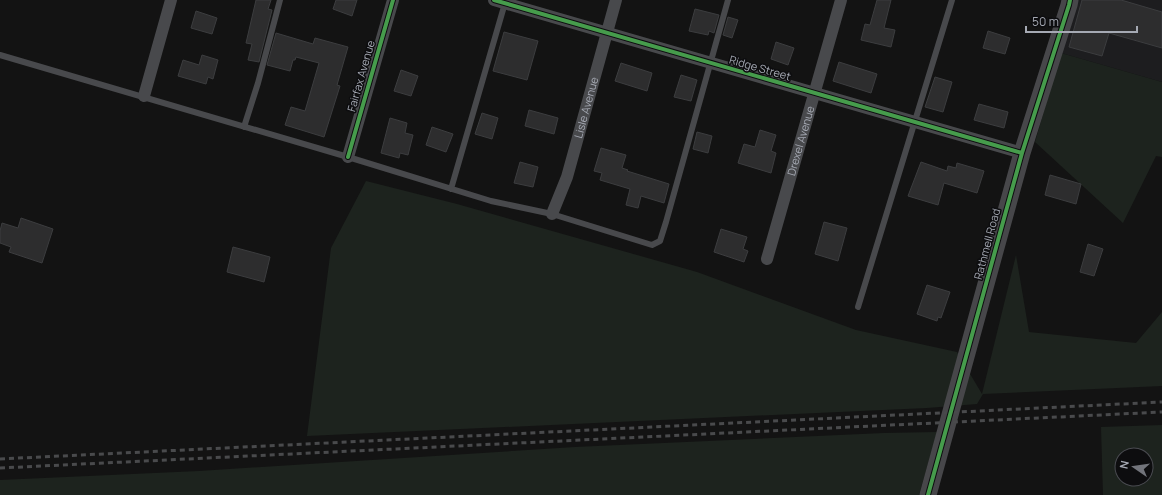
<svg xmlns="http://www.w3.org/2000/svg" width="1162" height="495" font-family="Manrope,sans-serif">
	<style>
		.built { fill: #1d1d1f }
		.green { fill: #1d231e; fill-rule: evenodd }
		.building { fill: #2d2d2e; stroke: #3c3d3f }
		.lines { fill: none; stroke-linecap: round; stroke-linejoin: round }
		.lane { stroke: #48494c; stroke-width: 6 }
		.street { stroke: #48494c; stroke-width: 12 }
		.secondary { stroke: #47474a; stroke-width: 17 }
		.rail { stroke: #494a4c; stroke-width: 3; stroke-dasharray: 5 4; stroke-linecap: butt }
		.cycleway-casing { stroke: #0d0d0f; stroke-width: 6 }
		.cycleway { stroke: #469c4c; stroke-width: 4 }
		.labels { text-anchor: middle; stroke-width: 3; stroke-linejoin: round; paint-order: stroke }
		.street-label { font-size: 11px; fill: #a5a9b3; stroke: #0d0d0f }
	</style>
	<rect width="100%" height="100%" fill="#131313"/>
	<path class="built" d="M1074 0H1162V82L1061 53Z"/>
	<path class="green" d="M1061 53 1162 82V157L1156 156 1123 223 1035 142Z
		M366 181 457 204 697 272 856 330 957 352 982 394 1016 255 1029 332 1136 343 1162 312V386L983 394 977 404 927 408 307 436 331 248Z
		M1162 425V495H1103L1101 427ZM1122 455H1146V479H1122Z
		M937 432 919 495H0V480L199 471 575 447 884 433Z"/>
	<path class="building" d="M256 0H271L268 9 272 10 259 62 248 60 252 44 246 43Z
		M336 0H357L352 16 333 9Z
		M877 0H891L884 28 895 30 891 47 861 40 865 24 870 25Z
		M1082 0H1121L1162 12V48L1109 33 1102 56 1069 47Z
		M695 9 719 15 714 33 709 31 708 35 689 31Z
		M196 11 217 18 212 34 191 28Z
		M728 17 738 20 732 38 723 35Z
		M988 31 1010 38 1005 54 983 48Z
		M504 32 538 41 527 80 493 71Z
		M276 33 313 44 315 38 348 47 337 85 340 86 324 137 285 125 291 107 305 111 319 63 296 57 295 60H293L290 71 267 65Z
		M776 42 794 48 788 65 771 59Z
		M202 55 218 60 213 79 208 77 206 84 178 76 183 60 199 65Z
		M839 62 877 74 871 93 833 81Z
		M621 63 652 73 647 91 615 81Z
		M401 70 418 76 411 96 394 91Z
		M681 75 697 80 691 101 674 97Z
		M935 77 952 82 943 112 925 107Z
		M979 104 1008 112 1004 128 974 120Z
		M529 110 558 118 554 134 525 126Z
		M482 113 498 118 492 139 475 134Z
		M390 118 407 123 405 133 413 135 408 155 400 153 399 158 381 153Z
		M432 127 453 134 446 152 426 145Z
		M760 130 776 135 771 151 776 153 771 173 738 163 744 144 755 147Z
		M697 132 712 136 708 153 693 149Z
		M601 148 626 155 622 168 628 170 627 171 669 184 664 203 641 196 638 208 626 205 630 189 600 180 602 173 594 171Z
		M520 162 538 167 533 187 514 183Z
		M921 162 947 171 948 166 956 168 957 163 984 171 977 193 944 183 938 205 908 196Z
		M1050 175 1081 184 1076 204 1045 195Z
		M21 218 53 229 42 263 9 252 11 247 0 243V231L2 223 18 228Z
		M824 222 847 228 838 261 815 254Z
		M721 229 747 237 743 249 748 251 744 262 714 252Z
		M1088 244 1103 249 1094 276 1080 272Z
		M233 247 270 257 264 282 227 272Z
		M927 285 950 292 941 318 938 317 937 321 917 314Z"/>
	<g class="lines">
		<path class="lane" d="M0 55 348 157 491 201 552 214 652 245 660 241 666 222 728 0
			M244 127 258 83 280 0
			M451 189 505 3
			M858 307 952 0"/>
		<g class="street">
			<path d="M494 0 1022 153"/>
			<path d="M144 96 171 0"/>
			<path d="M348 157 393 0"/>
			<path id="s1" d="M552 214 567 177 616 0"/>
			<path id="s2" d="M767 259 841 0"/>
		</g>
		<path class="secondary" d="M928 495 1022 153 1069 5 1070 0"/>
		<path class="rail" d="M0 459 1162 402
			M0 468 1162 412"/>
		<defs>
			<path id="cycleway" d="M494 0 1022 153
				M348 157 393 0
				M928 495 1022 153 1069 5 1070 0"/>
		</defs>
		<use href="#cycleway" class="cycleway-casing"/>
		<use href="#cycleway" class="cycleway"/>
	</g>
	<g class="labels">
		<g class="street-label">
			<text transform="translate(760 68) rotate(16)" y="4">Ridge Street</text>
			<text transform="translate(361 76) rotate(-74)" y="4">Fairfax Avenue</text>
			<text dy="4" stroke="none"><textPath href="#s1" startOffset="112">Lisle Avenue</textPath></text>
			<text dy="4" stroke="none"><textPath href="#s2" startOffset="123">Drexel Avenue</textPath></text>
			<text transform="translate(987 244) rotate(-75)" y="4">Rathmell Road</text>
		</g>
	</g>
	<g transform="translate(1134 467) rotate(283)"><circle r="19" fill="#0d0d0f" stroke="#4a4b51"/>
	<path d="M0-3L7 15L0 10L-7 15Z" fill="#72747b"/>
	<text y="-6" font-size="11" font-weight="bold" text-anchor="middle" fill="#a5a9b3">N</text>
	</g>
	<path d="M1026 26v6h111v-6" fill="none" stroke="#a5a9b3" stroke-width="2"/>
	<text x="1032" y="26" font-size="12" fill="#a5a9b3" stroke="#0d0d0f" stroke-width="3" paint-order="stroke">50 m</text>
</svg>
